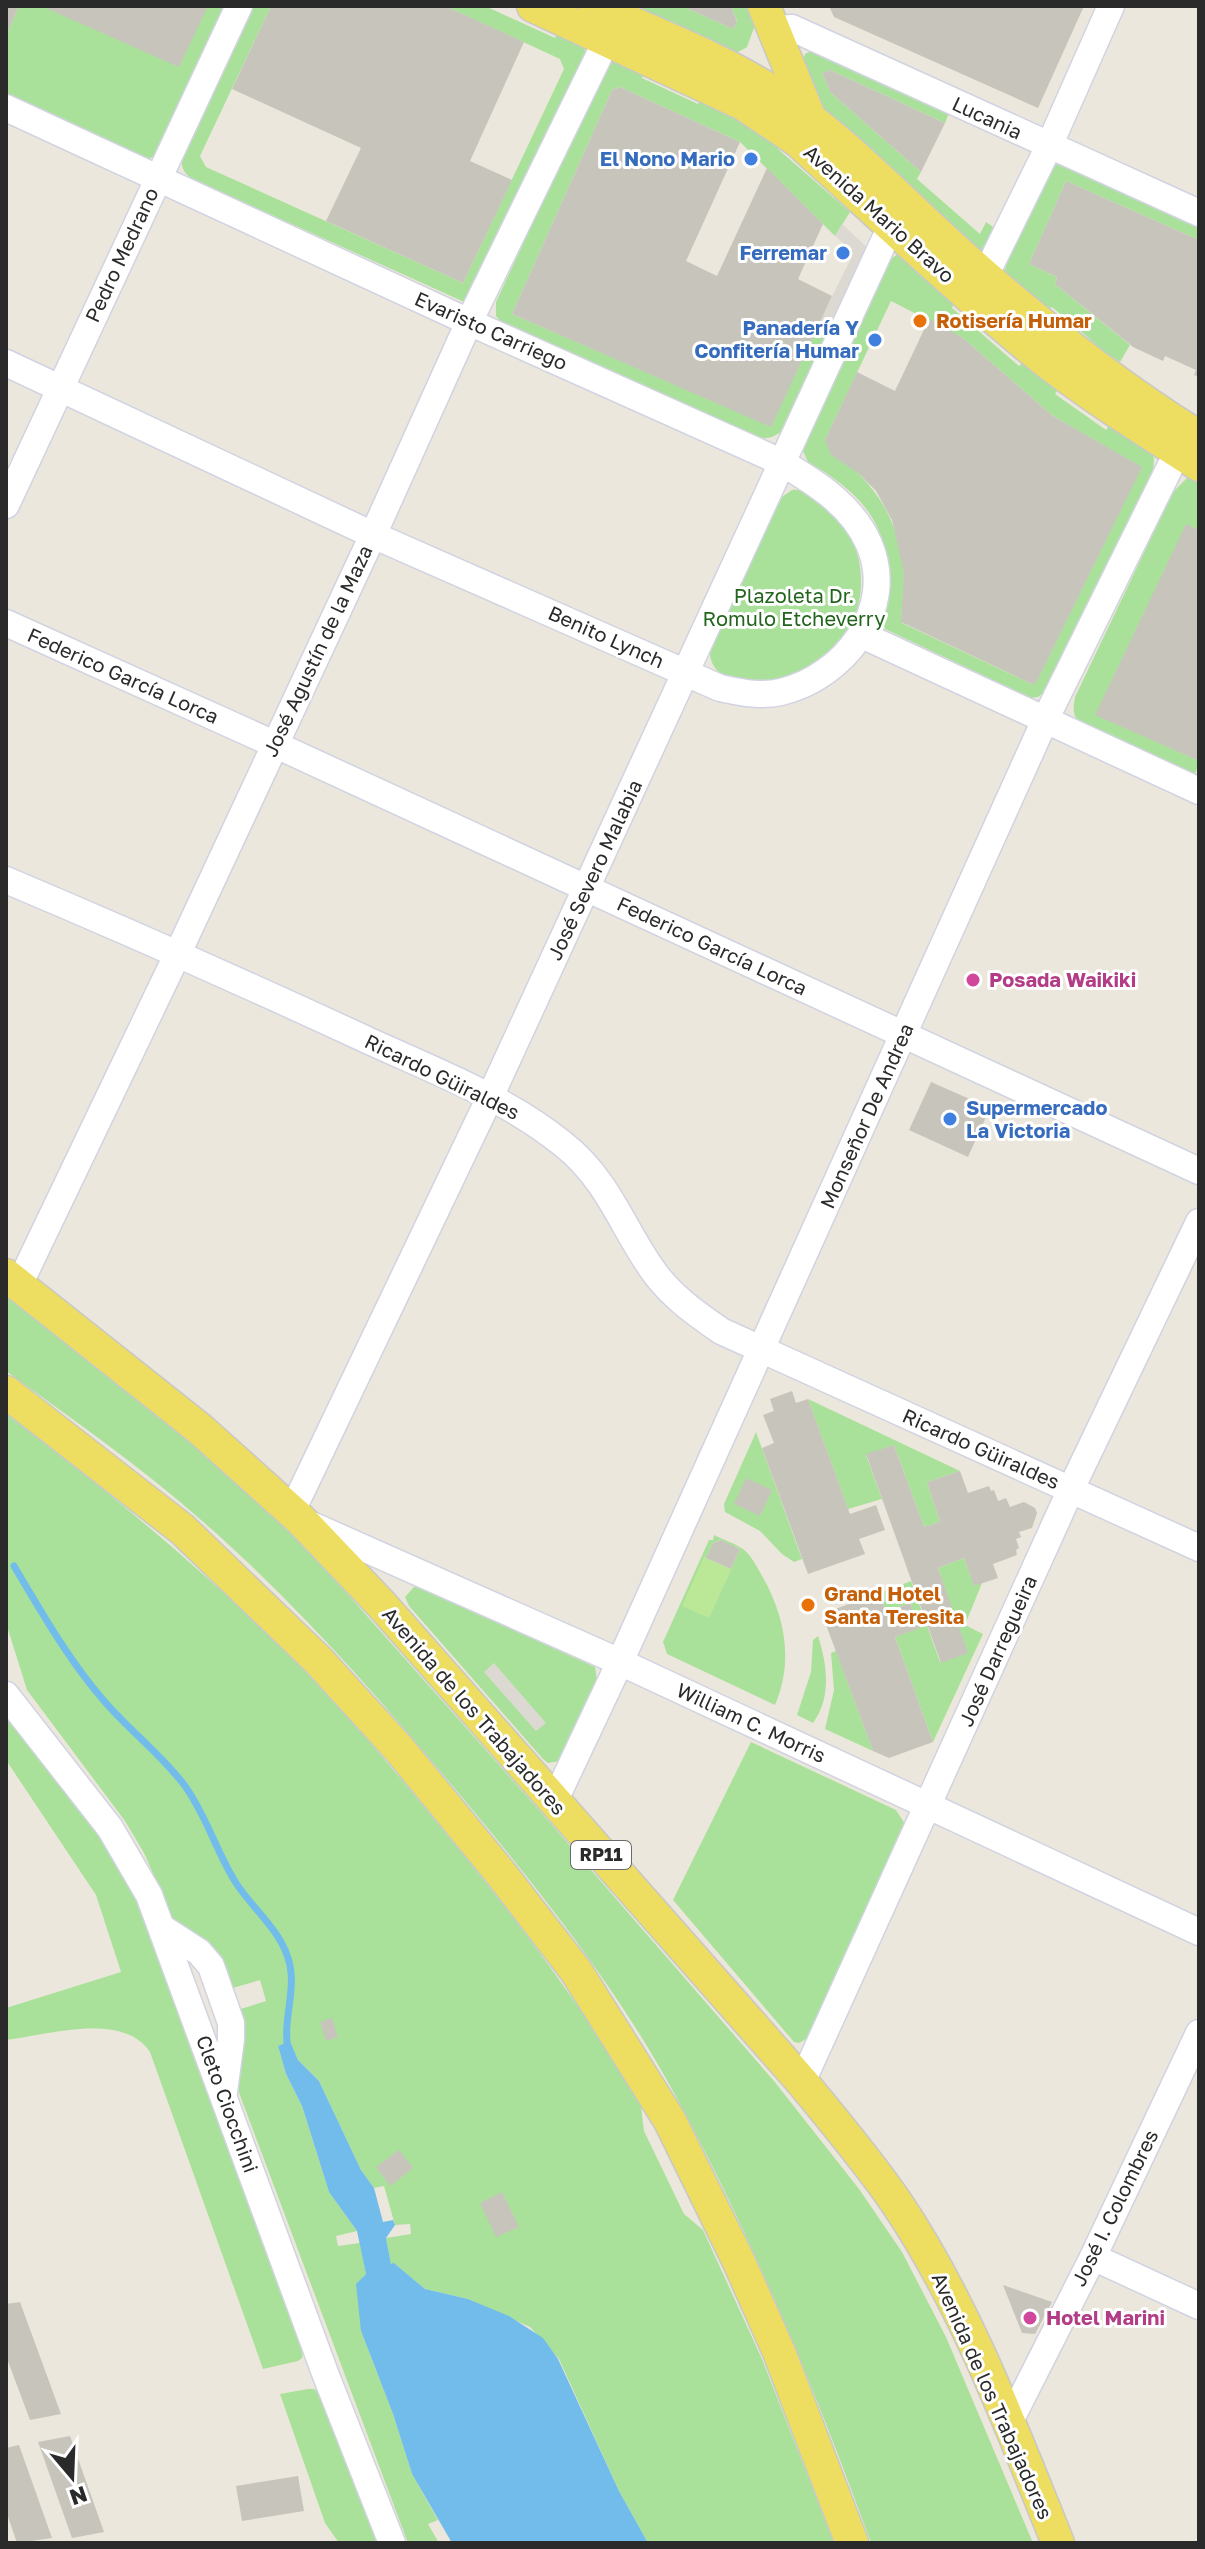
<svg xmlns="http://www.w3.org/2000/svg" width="1205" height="2549" font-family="'Golos Text',sans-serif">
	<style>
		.green { fill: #aae19a; fill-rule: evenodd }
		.pitch { fill: #bbe896 }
		.plaza { fill: #dcd9d3 }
		.water { fill: #72bceb }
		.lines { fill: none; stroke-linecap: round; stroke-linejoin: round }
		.stream { stroke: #72bceb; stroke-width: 7 }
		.building { fill: #c7c4bc }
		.minor-casing { stroke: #d2d3e2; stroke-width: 29 }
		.major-casing { stroke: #c8c8c8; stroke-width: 35 }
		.minor { stroke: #fff; stroke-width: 26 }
		.major { stroke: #eddd60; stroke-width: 32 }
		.shop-dot { fill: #3f7fe0; stroke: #fff; stroke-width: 3 }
		.food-dot { fill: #e8710a; stroke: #fff; stroke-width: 3 }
		.hotel-dot { fill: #d1479c; stroke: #fff; stroke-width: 3 }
		.labels { text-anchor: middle; stroke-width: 6; stroke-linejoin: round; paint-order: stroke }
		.shield { fill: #fff; stroke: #6a6a6a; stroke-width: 2 }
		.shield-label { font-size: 18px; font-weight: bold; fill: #2a2a2a }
		.street-label { font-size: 20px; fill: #2a2a2a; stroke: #fff }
		.shop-label { font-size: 20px; font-weight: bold; fill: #366cbe; stroke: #fff; text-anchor: end }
		.food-label { font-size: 20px; font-weight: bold; fill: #c56008; stroke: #fff; text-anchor: start }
		.park-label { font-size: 20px; fill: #22651c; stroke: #fff }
		.hotel-label { font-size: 20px; font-weight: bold; fill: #b23c85; stroke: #fff; text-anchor: start }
	</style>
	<rect width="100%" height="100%" fill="#ece7dc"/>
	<path class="green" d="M19 6H227L156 155 149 159 6 94V36Z
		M252 6H271L200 156 206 167 463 283 564 69 560 59 445 6H485L555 38 559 30 584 47 586 55 466 301H462L192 179C181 171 180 163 183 151Z
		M621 6H682L733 29 737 21 731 6H751L755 25 747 47 733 55Z
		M811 51 949 113 945 123 830 70 822 73 830 92 921 172 917 179 980 234 986 222 996 229 987 247 977 252 826 118 802 62 805 54Z
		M616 60 645 70 642 78 698 104 703 97 781 141 778 149 850 212 835 236 740 142 620 87 612 90 512 314 771 426 820 321 832 326 781 432 772 437 761 439 501 322 496 316V302L605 67Z
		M1060 162 1199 224V240L1066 181 1029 264 1057 277 1055 284 1130 345 1120 362 1113 357 1107 363 1102 359 1105 352 1052 307 1045 313 1007 280 1005 270 1008 258 1053 167Z
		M900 253 956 299 952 308 1019 366 1026 359 1060 386 1055 394 1106 430 1112 422 1150 451 1154 458 1153 473 1047 690 1038 697 1031 698 885 629C880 614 888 595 888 580 888 519 856 490 808 462L802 449 887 261ZM891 301 963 338 1053 416 1141 467 1036 682 1032 684 902 623C900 606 906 589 904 572 895 503 871 486 825 440Z
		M1187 478H1199V530L1186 525 1096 714 1199 761 1195 775 1081 723C1072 716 1073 708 1075 697L1173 492Z
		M792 490C813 488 829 508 841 523 854 539 861 559 861 580 863 685 705 711 710 649L782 497Z
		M6 1296 162 1416 276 1518 344 1590 546 1818 774 2081 859 2189 902 2252 946 2337 1033 2543H871C815 2389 752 2236 674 2093 623 1999 557 1913 490 1831 400 1722 308 1613 201 1520 140 1466 72 1419 6 1371Z
		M808 1399 960 1471 927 1482 940 1522 924 1527 894 1445 866 1455 882 1499 848 1509Z
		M6 1414C105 1488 200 1567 288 1654 347 1713 400 1777 452 1841 518 1921 580 2004 634 2092L641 2107 644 2131 684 2214 703 2230 762 2359 834 2543H648L619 2491 559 2359 530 2327 468 2299 425 2289 395 2264 391 2265 386 2238 411 2234 410 2224 395 2225 384 2186 374 2188 361 2170 319 2081 298 2060 290 2042 278 2046 286 2074 302 2106 329 2192 357 2231 336 2236 338 2246 360 2243 366 2274 362 2278 361 2331 393 2414 412 2474 438 2520 428 2524 439 2543H408L235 2082 234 2011 266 2001 260 1980 226 1990 178 1930 144 1853 125 1821 27 1690 6 1623Z
		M756 1432 802 1559 794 1562 782 1554 760 1531 725 1512 724 1504Z
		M714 1535C724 1540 734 1543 743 1549 751 1555 756 1565 761 1574 785 1615 794 1661 775 1705L667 1654 663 1642 709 1540H713ZM720 1540 740 1549 709 1617 704 1557 706 1558 713 1543Z
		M964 1558 974 1585 982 1583 965 1625 983 1634 933 1742 895 1637 919 1627 910 1603 886 1612 879 1593 911 1581 940 1662 967 1653 938 1568Z
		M414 1587H419L595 1667 597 1680 560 1761 548 1763 543 1759 409 1606 405 1597Z
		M818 1636C827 1664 832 1697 813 1723L797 1715 811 1672 813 1640Z
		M836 1651 873 1751 825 1729 834 1690 831 1653Z
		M6 1710 101 1836 136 1900 303 2351 302 2358 298 2361 263 2369 150 2052C123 2011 47 2035 6 2040V2008L121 1972 96 1895 6 1760Z
		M751 1742 896 1810 905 1824 808 2038 799 2043 794 2042 673 1900Z
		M308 2389H314L322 2395 378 2543H339L325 2523 280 2394Z"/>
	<path class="pitch" d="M704 1557 731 1569 709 1618 682 1606Z"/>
	<path class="plaza" d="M842 224 870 250 832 326 820 321 851 258 847 247 835 236Z
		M494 1663 546 1723 536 1731 484 1672Z"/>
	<path class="water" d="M290 2041 298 2060 319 2081 361 2170 374 2188 383 2222 393 2220 395 2225 386 2238 391 2264 394 2263 425 2289 468 2299 509 2316 543 2338 558 2359 619 2491 648 2543H452L412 2474 393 2414 361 2331 356 2284 366 2274 357 2231 329 2192 302 2106 286 2074 278 2046Z"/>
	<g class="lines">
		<path class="stream" d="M14 1566C42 1613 69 1661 105 1702 131 1732 162 1755 185 1786 206 1815 217 1853 236 1883 253 1909 279 1929 288 1958 298 1988 282 2019 288 2049"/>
	</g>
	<path class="building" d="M6 6H19L6 36Z
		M41 6H208L179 67Z
		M271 6H445L524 42 470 161 512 180 463 283 326 221 361 148 232 89Z
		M682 6H731L737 22 733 29Z
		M829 6H1084L1038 108 834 17Z
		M830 70 945 123 921 172 830 92 822 73Z
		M620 87 740 142 686 261 717 276 767 168 823 224 798 279 832 296 771 427 512 314 612 90Z
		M1066 181 1199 240V377L1194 375 1196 370 1165 356 1163 361 1133 347 1055 284 1057 277 1029 264Z
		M929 319 963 338 1053 416 1142 467 1036 683 1032 684 901 622 904 573 892 520 876 491 858 473 831 455 825 440 857 372 895 391Z
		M1186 524 1199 530V761L1095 715Z
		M931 1082 990 1108 968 1157 909 1130Z
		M792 1391 796 1403 808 1399 850 1514 876 1505 885 1530 859 1539 865 1554 808 1574 762 1448 774 1443 763 1415 774 1411 770 1399Z
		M894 1445 924 1527 940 1522 927 1482 960 1471 968 1493 989 1486 991 1491 994 1490 998 1501 1006 1498 1010 1507 1024 1502 1035 1508 1037 1513 1032 1528 1019 1532 1021 1537 1016 1539 1019 1548 1016 1550 1017 1555 993 1564 998 1578 974 1586 964 1558 938 1568 968 1653 941 1663 866 1454Z
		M746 1478 772 1490 760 1516 734 1504Z
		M721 1540 740 1549 731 1569 706 1558 713 1543Z
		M879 1593 886 1612 910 1603 920 1628 895 1637 933 1742 889 1758 873 1751 822 1614Z
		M332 2018 338 2037 326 2041 320 2022Z
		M399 2150 413 2168 390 2186 376 2167Z
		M502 2192 519 2227 496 2237 480 2203Z
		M1003 2285 1052 2302 1035 2334 1022 2333Z
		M20 2302 61 2414 30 2420 6 2356V2304Z
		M70 2436 104 2532 72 2538 38 2442Z
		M19 2445 52 2538 17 2543 6 2511V2448Z
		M298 2476 304 2511 242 2521 236 2486Z"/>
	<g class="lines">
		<defs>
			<path id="minor" d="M774 29 792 28 1199 213
				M6 108 469 322 781 462C816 483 852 505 869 544 897 609 844 677 781 692 761 697 740 692 720 688L373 535 6 363
				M985 276 1049 146 1111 6
				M6 505 239 6
				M6 623 274 744 1199 1171
				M862 635 1199 791
				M6 880C127 931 246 984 365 1039 432 1070 505 1097 563 1144 610 1181 623 1231 657 1276 675 1299 697 1314 721 1331L1199 1548
				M19 1285 178 953 373 535 469 322 615 23
				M292 1511 490 1097 891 226
				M307 1523 620 1662 1199 1932
				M6 1695 110 1828 149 1895 325 2373 392 2543
				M554 1802 620 1662 1045 720 1178 451 1198 449
				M162 1928 199 1952 211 1966 231 2023V2039L224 2092
				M802 2082 1071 1489 1199 1222
				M1093 2257 1199 2306
				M1008 2425 1093 2257 1199 2033"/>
			<path id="major" d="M533 6 743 104 798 141C879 214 958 290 1043 359 1093 398 1146 431 1199 465
				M594 6C655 34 723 59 779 96 841 138 894 194 949 244 1027 315 1109 381 1199 437
				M764 6 811 121
				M6 1275 200 1429 300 1519 382 1605 802 2082C834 2121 867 2160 896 2202 965 2304 1012 2429 1058 2543
				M6 1392 182 1529 318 1660 400 1750 502 1875 576 1971 670 2121 739 2262 779 2352 852 2543"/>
		</defs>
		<use href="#minor" class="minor-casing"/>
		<use href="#major" class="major-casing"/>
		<use href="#minor" class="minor"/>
		<use href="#major" class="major"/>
	</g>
	<g class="shop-dot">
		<circle cx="751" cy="159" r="8"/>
		<circle cx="843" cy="253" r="8"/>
		<circle cx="875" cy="340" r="8"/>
		<circle cx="950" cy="1119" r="8"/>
	</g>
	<g class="food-dot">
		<circle cx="920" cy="321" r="8"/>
		<circle cx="808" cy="1605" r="8"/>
	</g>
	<g class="hotel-dot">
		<circle cx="973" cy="980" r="8"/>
		<circle cx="1030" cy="2318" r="8"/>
	</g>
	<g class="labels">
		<rect class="shield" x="571" y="1841" width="60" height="28" rx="6"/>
		<g class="shield-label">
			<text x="601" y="1861">RP11</text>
		</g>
		<g class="street-label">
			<text transform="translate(987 118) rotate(25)" y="7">Lucania</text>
			<text transform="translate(879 214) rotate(42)" y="7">Avenida Mario Bravo</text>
			<text transform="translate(122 255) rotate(-65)" y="7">Pedro Medrano</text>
			<text transform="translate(491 331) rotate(24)" y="7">Evaristo Carriego</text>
			<text transform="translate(606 637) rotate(24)" y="7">Benito Lynch</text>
			<text transform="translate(318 651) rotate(-65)" y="7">José Agustín de la Maza</text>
			<text transform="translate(123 676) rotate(24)" y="7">Federico García Lorca</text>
			<text transform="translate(595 870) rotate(-65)" y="7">José Severo Malabia</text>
			<text transform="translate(712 946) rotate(25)" y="7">Federico García Lorca</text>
			<text transform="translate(442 1077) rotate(26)" y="7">Ricardo Güiraldes</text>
			<text transform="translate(867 1116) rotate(-66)" y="7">Monseñor De Andrea</text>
			<text transform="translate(981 1449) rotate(24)" y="7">Ricardo Güiraldes</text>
			<text transform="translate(998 1651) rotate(-66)" y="7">José Darregueira</text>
			<text transform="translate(474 1711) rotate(49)" y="7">Avenida de los Trabajadores</text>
			<text transform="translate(751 1723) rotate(25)" y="7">William C. Morris</text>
			<text transform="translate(227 2104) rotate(70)" y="7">Cleto Ciocchini</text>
			<text transform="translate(1115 2208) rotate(-64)" y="7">José I. Colombres</text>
			<text transform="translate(992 2396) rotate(66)" y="7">Avenida de los Trabajadores</text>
		</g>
		<g class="shop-label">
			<text x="735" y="166">El Nono Mario</text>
			<text x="827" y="260">Ferremar</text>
			<text x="859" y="335">Panadería Y<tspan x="859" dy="23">Confitería Humar</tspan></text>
			<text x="966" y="1115" text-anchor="start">Supermercado<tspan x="966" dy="23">La Victoria</tspan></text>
		</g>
		<g class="food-label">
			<text x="936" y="328">Rotisería Humar</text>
			<text x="824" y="1601">Grand Hotel<tspan x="824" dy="23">Santa Teresita</tspan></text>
		</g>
		<g class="park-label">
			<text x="794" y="603">Plazoleta Dr.<tspan x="794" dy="23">Romulo Etcheverry</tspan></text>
		</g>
		<g class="hotel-label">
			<text x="989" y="987">Posada Waikiki</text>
			<text x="1046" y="2325">Hotel Marini</text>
		</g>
	</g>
	<rect width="1205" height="2549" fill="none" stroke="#2a2a2a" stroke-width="16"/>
	<g transform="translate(72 2477) rotate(161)" stroke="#ffffff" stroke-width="6" paint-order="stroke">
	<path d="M0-6L14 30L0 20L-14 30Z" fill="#2a2a2a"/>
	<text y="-12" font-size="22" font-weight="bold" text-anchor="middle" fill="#2a2a2a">N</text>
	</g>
</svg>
